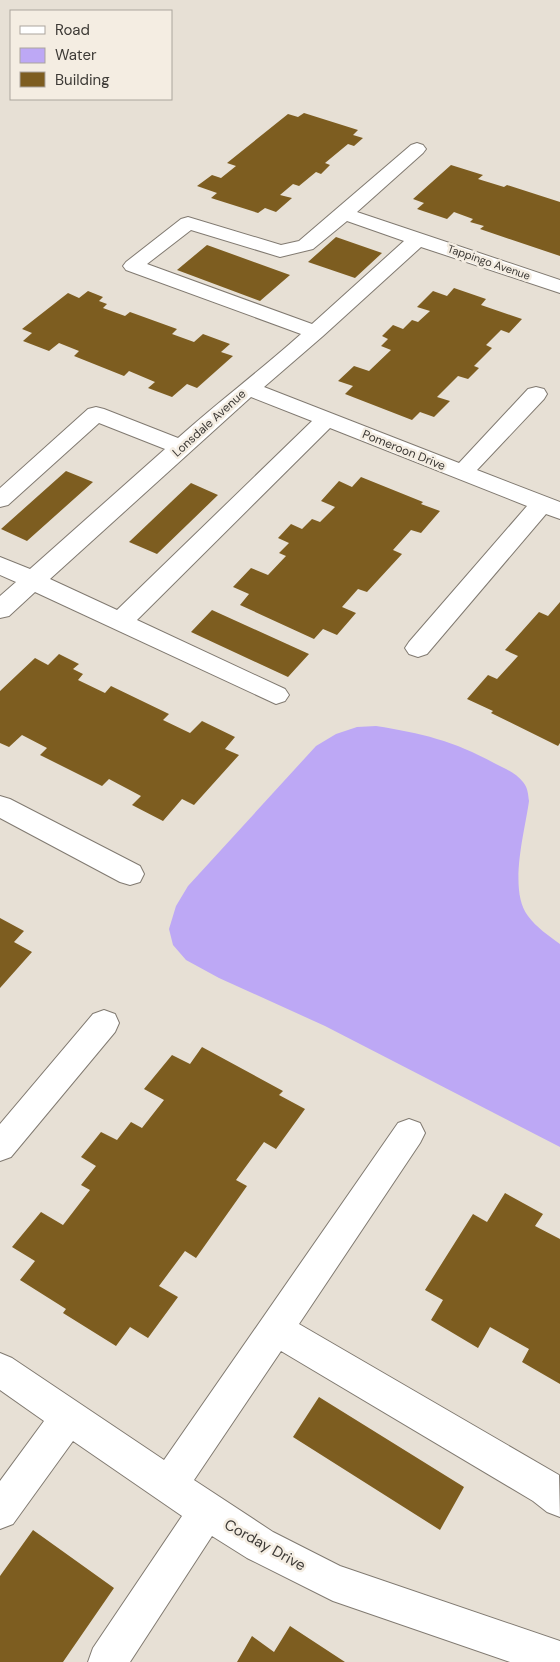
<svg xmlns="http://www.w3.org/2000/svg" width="560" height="1662" font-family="'DM Sans',sans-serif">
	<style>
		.water { fill: #bda8f5 }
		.building { fill: #7d5d20 }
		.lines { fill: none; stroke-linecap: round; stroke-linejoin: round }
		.minor-casing { stroke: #817a71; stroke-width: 2 }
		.minor { fill: #fff; fill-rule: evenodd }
		.labels { text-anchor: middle; stroke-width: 5; stroke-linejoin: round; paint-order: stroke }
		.far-street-label { font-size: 11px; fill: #3d3a36; stroke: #f4ede2 }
		.street-label { font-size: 12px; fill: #3d3a36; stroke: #f4ede2 }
		.near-street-label { font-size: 15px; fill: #3d3a36; stroke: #f4ede2 }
	</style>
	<rect width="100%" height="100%" fill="#e7e0d5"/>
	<path class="water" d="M376 726C421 733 454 741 494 763 504 768 516 773 523 782 528 788 528 794 529 801 525 831 508 890 528 916 536 927 549 936 560 944V1147L325 1026 219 978 186 960 173 945 169 929 176 906 188 886 316 746 336 734 357 727Z"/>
	<path class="building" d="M304 113 358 130 353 135 363 138 354 146 348 144 325 163 330 165 321 174 316 172 299 186 293 184 280 195 292 198 276 212 265 208 258 213 211 198 217 193 197 186 212 175 221 178 236 166 227 163 288 114 298 117Z
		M451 165 483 175 478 179 504 187 507 185 560 202V256L480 229 484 226 470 222 473 219 454 212 447 219 417 209 424 203 413 199Z
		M336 237 382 253 355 278 308 262Z
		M207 245 290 275 260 301 177 270Z
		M454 288 486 299 481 305 522 319 509 333 501 330 486 345 492 348 474 366 479 368 468 379 458 376 437 397 450 401 434 417 420 412 412 420 345 394 353 386 338 381 354 366 369 371 391 350 381 346 388 339 382 336 393 325 403 329 412 320 418 322 430 311 417 307 433 291 447 296Z
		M88 291 103 297 99 301 107 304 103 308 125 316 130 312 177 329 172 334 194 342 203 334 230 344 221 352 233 356 197 388 187 384 172 397 148 388 155 382 129 371 124 376 74 356 79 351 59 343 49 351 23 341 32 333 22 329 68 293 79 298Z
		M66 471 93 482 27 541 1 529Z
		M361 477 423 502 421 504 440 511 421 533 411 530 393 550 402 554 367 592 358 589 342 607 356 613 337 635 323 629 314 639 240 605 249 594 233 587 251 568 268 575 286 556 279 553 289 543 278 538 291 524 302 529 312 519 320 522 335 507 321 501 339 481 352 487Z
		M191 483 218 495 157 554 129 542Z
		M560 602V743L558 746 491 713 493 711 467 699 488 675 497 679 518 656 505 650 539 612 548 616Z
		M212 610 309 654 288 677 191 632Z
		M59 654 79 664 73 669 83 674 78 680 105 693 111 686 169 714 163 720 190 733 202 721 235 737 225 749 239 755 194 805 182 799 163 821 132 805 141 796 109 779 102 786 40 755 47 748 22 735 9 747 0 743V691L35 658 48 665Z
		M0 918 24 931 14 942 32 952 0 988Z
		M202 1047 283 1091 279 1095 305 1109 276 1149 264 1142 236 1180 247 1186 196 1258 185 1251 159 1286 178 1297 148 1338 130 1327 116 1346 63 1313 66 1309 20 1280 35 1261 12 1247 41 1212 63 1225 90 1190 81 1185 96 1166 81 1157 101 1132 117 1140 131 1122 142 1128 164 1100 144 1089 172 1055 190 1064Z
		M505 1193 543 1214 535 1226 560 1239V1384L522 1362 529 1349 490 1327 478 1348 431 1320 443 1300 425 1290 473 1214 487 1222Z
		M319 1397 464 1487 440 1530 293 1437Z
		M33 1530 114 1588 63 1662H0V1576Z
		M290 1626 345 1662H237L252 1636 274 1652Z"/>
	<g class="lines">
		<defs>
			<path id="minor" d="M417 143 423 145 426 149 423 153 357 212 560 280V293L421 247 323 336 264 387 459 463 528 389 536 387 544 389 547 394 544 399 477 470 560 502V519L546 514 427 654 418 657 409 654 405 648 409 642 527 506 330 428 137 620 285 689 289 695 285 701 276 704 35 592 9 616 0 618V596L16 582 0 575V557L30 569 165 449 99 423 8 505 0 507V488L88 409 96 407 104 409 178 438C218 402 261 370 301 334L126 270 123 266 126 262 181 219 188 217 281 245 299 241 411 145ZM347 221 404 241 312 324 147 264 191 230 280 257 313 249ZM251 397 312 421 117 610 50 579Z
				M0 796 10 799 140 866 144 874 140 882 130 885 120 882 0 818Z
				M104 1010 115 1014 119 1023 115 1032 11 1157 0 1161V1124L93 1014Z
				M409 1119 420 1123 425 1133 420 1143 299 1324 559 1475 560 1517 547 1512 533 1501 281 1351 194 1480 273 1532 340 1566 560 1641V1662H510L333 1601 247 1558 212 1536 130 1662H88L93 1648 182 1516 73 1441 13 1524 0 1529V1481L44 1421 0 1390V1353L12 1358 164 1460 398 1123Z"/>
		</defs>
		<use href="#minor" class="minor-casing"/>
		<use href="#minor" class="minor"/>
	</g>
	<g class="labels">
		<g class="far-street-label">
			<text transform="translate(489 262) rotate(19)" y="4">Tappingo Avenue</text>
		</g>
		<g class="street-label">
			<text transform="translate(209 423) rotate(-42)" y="4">Lonsdale Avenue</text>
			<text transform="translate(404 450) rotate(22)" y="4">Pomeroon Drive</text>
		</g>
		<g class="near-street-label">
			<text transform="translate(265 1545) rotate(29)" y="5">Corday Drive</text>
		</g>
	</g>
	<rect x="10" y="10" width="162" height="90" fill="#f4ede2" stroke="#aba59d"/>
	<rect x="20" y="26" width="25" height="8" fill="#ffffff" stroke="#aba59d"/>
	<text x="55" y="35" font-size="15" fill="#3d3a36">Road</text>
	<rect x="20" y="48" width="25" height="15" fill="#bda8f5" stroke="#aba59d"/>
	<text x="55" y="60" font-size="15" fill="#3d3a36">Water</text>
	<rect x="20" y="72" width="25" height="15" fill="#7d5d20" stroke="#aba59d"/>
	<text x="55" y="85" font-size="15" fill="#3d3a36">Building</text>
</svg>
